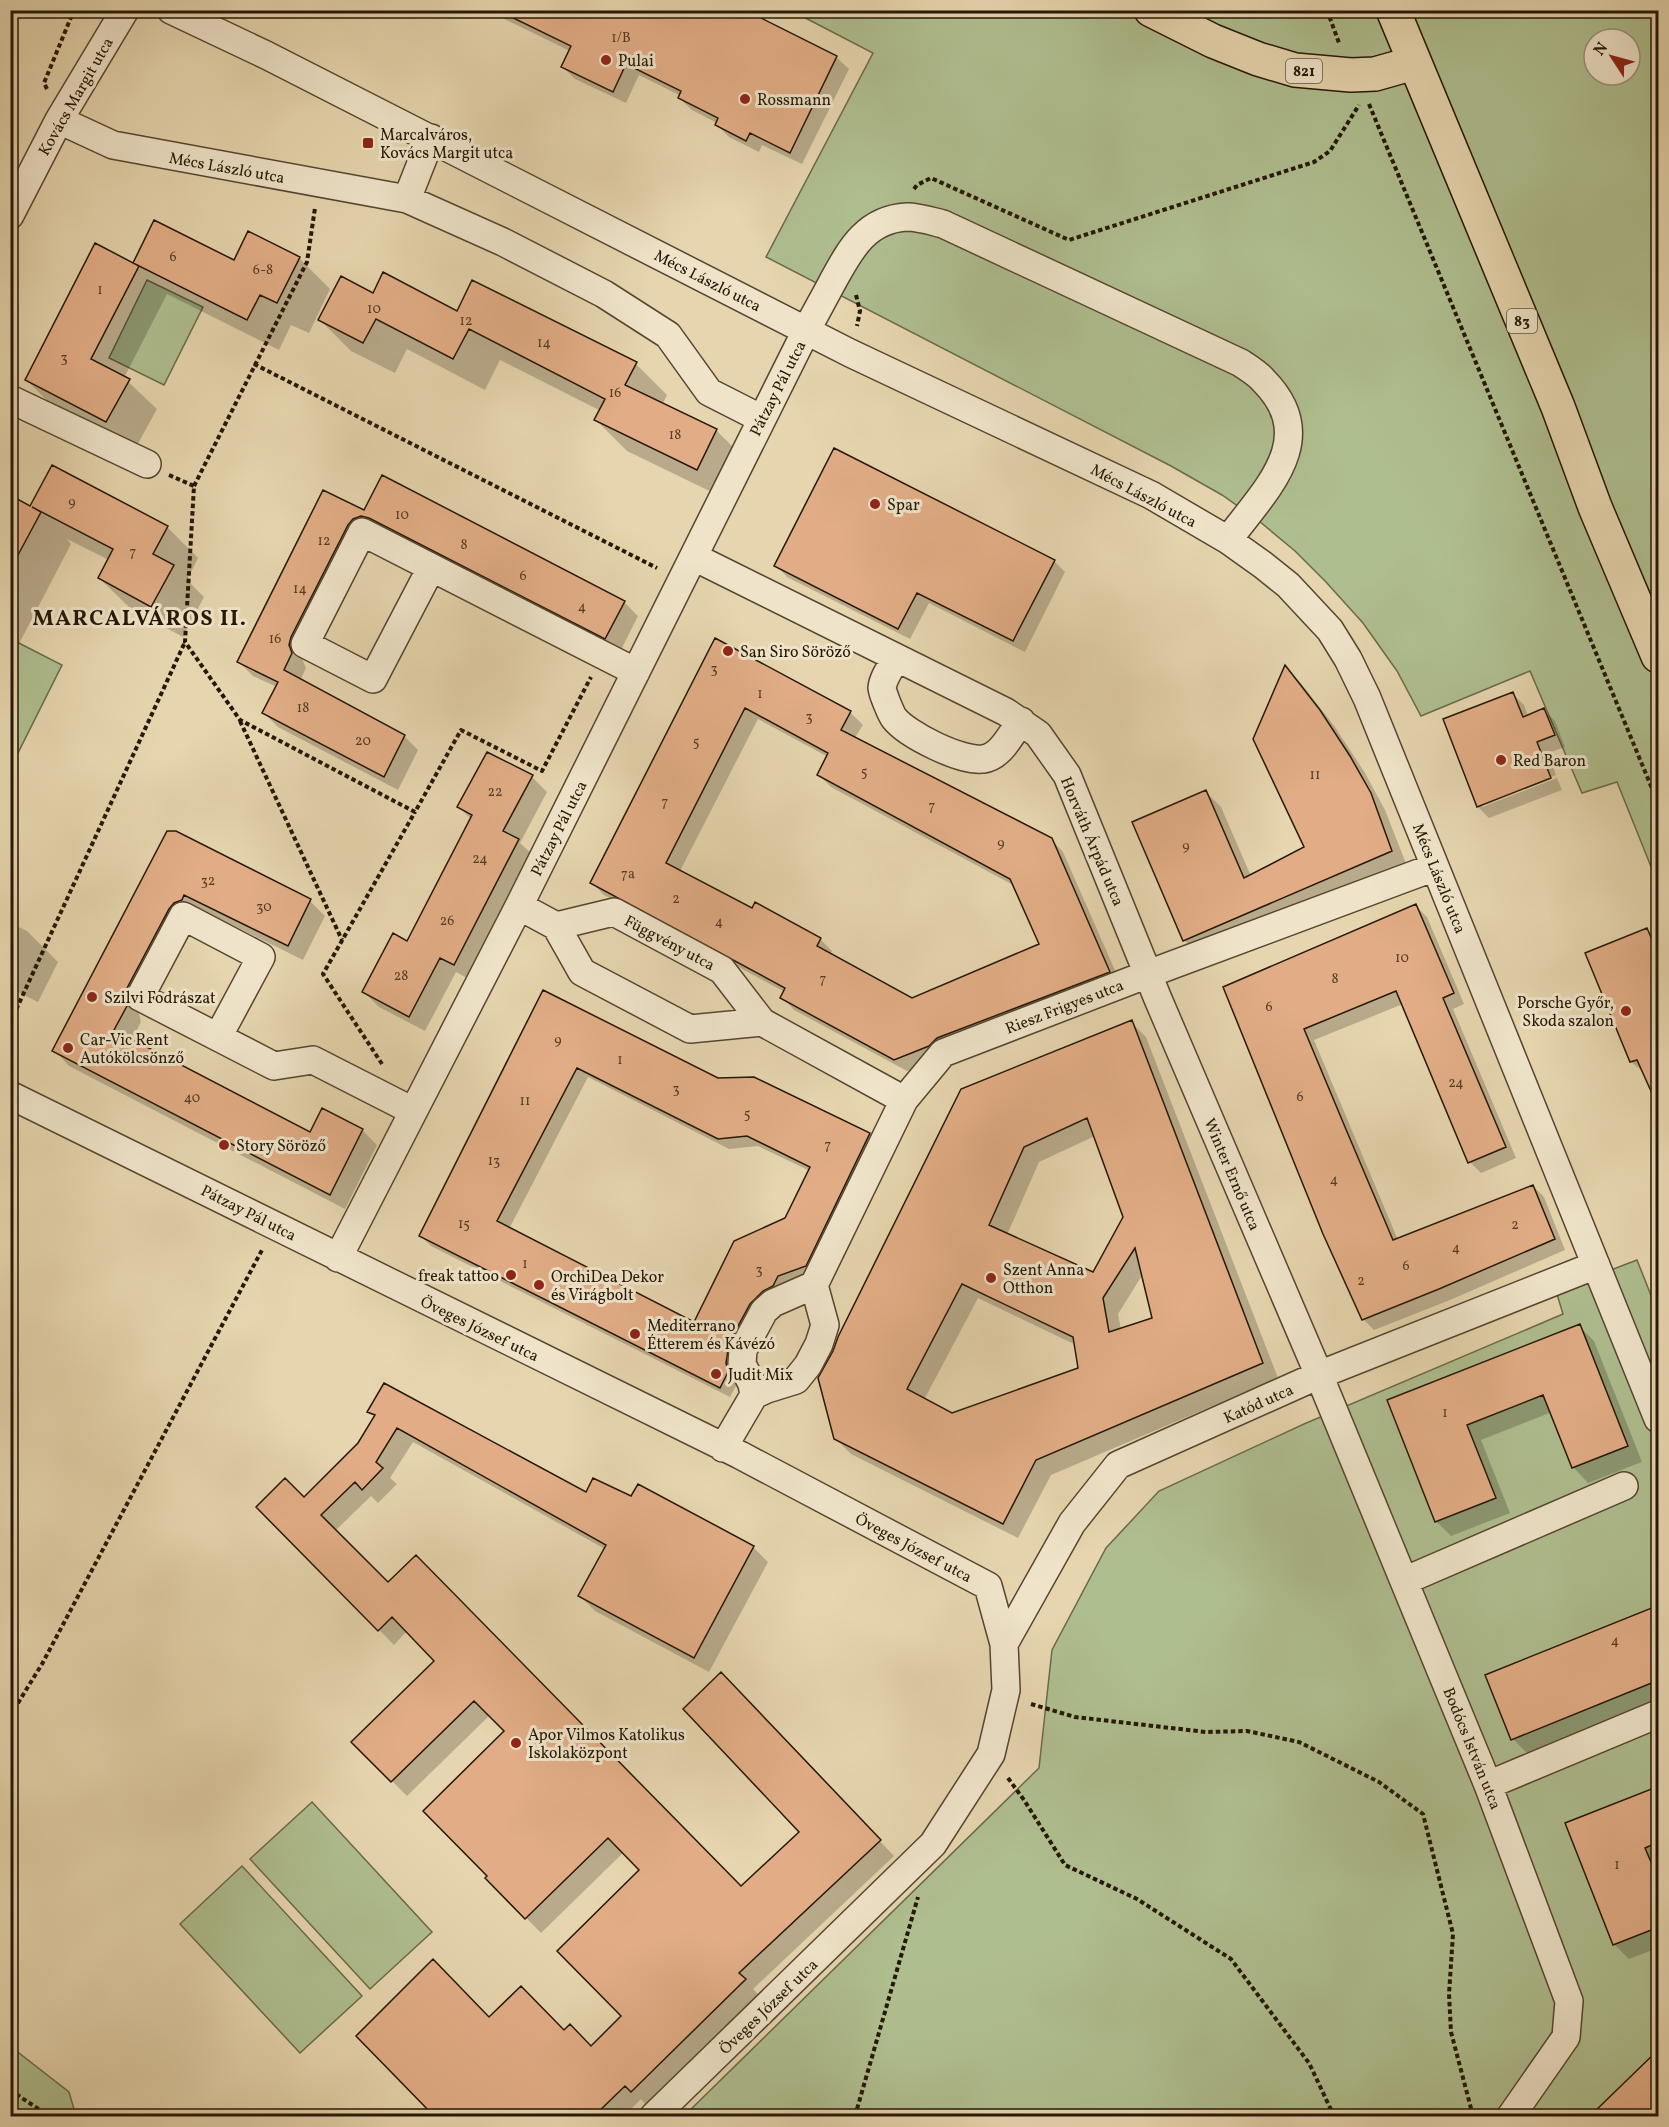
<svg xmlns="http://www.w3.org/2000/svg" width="1669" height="2127" font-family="Vollkorn,serif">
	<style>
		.green { fill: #afbe8f; stroke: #6a6a4a; stroke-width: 1.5; fill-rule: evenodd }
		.shadow { fill: #0003; fill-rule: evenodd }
		.building { fill: #e2ad86; stroke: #251705; stroke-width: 1.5; fill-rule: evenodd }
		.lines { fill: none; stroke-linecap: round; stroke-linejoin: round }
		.minor-casing { stroke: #55462f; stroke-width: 30 }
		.major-casing { stroke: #251705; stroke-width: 36 }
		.path { stroke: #251705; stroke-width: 4; stroke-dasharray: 4.5 3; stroke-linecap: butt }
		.minor { stroke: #efe4ca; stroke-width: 27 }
		.major { stroke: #e6d5ae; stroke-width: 33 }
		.poi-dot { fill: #8f2418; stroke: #efe4ca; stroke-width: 2 }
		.labels { text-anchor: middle; stroke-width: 6; stroke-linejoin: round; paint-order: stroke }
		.number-label { font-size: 14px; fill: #543c25 }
		.shield { fill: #efe4ca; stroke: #625440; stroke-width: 1.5 }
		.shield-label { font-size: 15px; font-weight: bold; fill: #251705 }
		.poi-label { font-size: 16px; fill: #251705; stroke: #efe4ca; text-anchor: start }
		.street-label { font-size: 16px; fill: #251705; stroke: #efe4ca }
		.district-label { font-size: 22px; font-weight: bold; letter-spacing: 1.5px; fill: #251705; stroke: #efe4ca }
	</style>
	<rect width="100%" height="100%" fill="#e6d5ae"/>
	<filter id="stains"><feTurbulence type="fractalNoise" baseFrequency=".00333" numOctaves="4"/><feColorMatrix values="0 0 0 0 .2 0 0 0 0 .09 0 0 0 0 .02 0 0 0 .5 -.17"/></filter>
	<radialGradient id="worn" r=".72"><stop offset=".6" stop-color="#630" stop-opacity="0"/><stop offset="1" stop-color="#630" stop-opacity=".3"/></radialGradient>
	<path class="green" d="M792 11H1658V884L1617 782 1582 793 1530 671 1421 716 1397 671 1363 623 1326 582 1295 551 1259 521 1222 495 1171 466 766 257 873 53ZM1594 39H1630V75H1594Z
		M147 280 203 307 164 385 109 358Z
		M11 639 62 665 11 767Z
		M1637 1260 1658 1313V2116H684L1039 1768 1052 1650 1106 1548 1159 1491 1304 1424 1563 1314 1556 1291Z
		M312 1802 432 1932 370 1989 250 1859Z
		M242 1866 362 1996 300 2053 180 1924Z
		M10 2046 69 2092 76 2116H11Z"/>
	<path class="shadow" d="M486 10H742L836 57 849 69 802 164 762 145 759 152 729 137 717 125V123L692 110 679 98 681 96 639 75 626 103 575 79 563 67 570 51Z
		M96 246 139 267 134 262H235L299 258 330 289 309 333 291 325 279 350 167 294 124 378 157 409 135 449 55 408 26 380Z
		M374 295 457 313 636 364 667 395 662 405 716 430 747 461 728 500 627 451 596 420 601 411 500 360 485 390 407 349 395 373 351 351 320 320Z
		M53 467 167 527 198 558 187 580 204 597 183 637 131 609 99 578 109 560 67 539 71 544 10 661V497L31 508Z
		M324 492 365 512 624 602 638 616 620 652 376 530 305 652 303 661 306 668 300 681 404 736 418 750 398 790 278 727 264 713 277 687 253 676 239 662ZM363 515 367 519 353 516Z
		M1054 561 1065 572 1025 652 929 603 910 639 787 577 776 565Z
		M715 640 851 713 863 725 854 739 1051 839 1063 852 1121 984 907 1071 794 1010 782 997 785 992 604 895 592 883ZM758 719 828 757 819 775 831 787 1015 886 1041 945 912 999 830 955 832 951 820 939 753 910 680 871Z
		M1286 668 1300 682 1335 727 1365 773 1385 810 1407 866 1199 955 1184 940 1206 792 1221 807 1251 876 1306 848Z
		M1513 694 1524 705 1528 716 1544 710 1555 721 1565 747 1548 753 1556 775 1482 804V807L1557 778 1562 790 1489 818 1478 807Z
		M532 777 547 792 520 843 534 856 469 979 456 972 425 1031 379 1007 364 992 407 943 471 819 459 807Z
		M168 833 310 901 325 916 303 960 200 909 141 1005 139 1014 141 1022 131 1041 310 1134 362 1130 377 1145 345 1209 69 1066 54 1050Z
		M1416 906 1427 917 1464 1004 1453 1009 1516 1158 1481 1173 1470 1162 1403 1004 1314 1040 1398 1240 1533 1186 1544 1197 1565 1250 1450 1300 1374 1330 1363 1319 1225 988Z
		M10 923 27 931 58 962 38 1002 10 988Z
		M1647 930 1658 942V1105L1644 1072 1631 1062Z
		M544 992 718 1080 753 1078 870 1134 880 1144 816 1276 783 1296 730 1397 431 1246 421 1236ZM588 1077 729 1149 758 1146 810 1171 786 1219 695 1324 509 1229Z
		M1131 1022 1146 1037 1278 1378 1051 1475 1018 1538 851 1454 836 1439 819 1378ZM1095 1136 1124 1217 1093 1274 1007 1235 1039 1162ZM1143 1274 1154 1319 1121 1330 1118 1314ZM978 1298 1076 1345 1080 1369 952 1415 924 1400Z
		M1658 1156V1170L1653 1158Z
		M1579 1326 1594 1341 1642 1462 1588 1483 1573 1467 1552 1412 1481 1440 1510 1513 1451 1536 1436 1521 1389 1401Z
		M369 1411 587 1494 632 1498 753 1547 768 1562 709 1672 595 1611 580 1596 605 1549 413 1442 390 1478 397 1484 378 1503 371 1496 335 1531 388 1584 741 1888 801 1832 736 1689 894 1856 753 1989 759 1995 647 2106 641 2099 624 2116H436L358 2036 489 2019 564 2032 592 2048 623 2016 641 1870 624 1852 541 1933 487 1878 506 1732 490 1715 407 1796 353 1742 436 1661 407 1631 394 1645 258 1507 304 1499 359 1444 375 1417Z
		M1658 1606V1701L1528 1754 1513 1739Z
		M1658 1788V1948L1629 1959 1614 1944Z
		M1658 2051V2116H1592Z"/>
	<path class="building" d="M497 10H745L837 56 790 153 750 133 746 141 715 125 718 118 678 98 681 91 626 64 613 92 561 67 571 46Z
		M154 220 234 260 248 231 300 257 277 303 260 295 247 320 133 263Z
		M95 243 139 266 91 359 130 379 106 422 25 380Z
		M383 272 457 311 472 280 637 362 625 385 717 429 697 470 594 420 605 399 469 329 453 359 376 319 363 343 318 320 341 276 373 293Z
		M834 448 1055 560 1013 641 917 593 898 629 774 566Z
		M52 465 168 526 153 554 174 565 151 607 98 578 113 549 32 507 41 512 10 570V495L30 506Z
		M382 475 625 601 605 639 369 518 361 516 353 519 348 525 291 637 289 645 292 653 284 670 405 735 384 777 262 713 278 682 237 662 323 490 364 510Z
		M715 638 851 711 841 730 1052 838 1110 972 937 1038 929 1046 894 1060 780 998 785 988 590 883ZM745 708 828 753 817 775 1010 879 1039 944 912 998 817 946 821 938 755 902 752 908 666 863Z
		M1285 665 1320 710 1350 756 1371 793 1392 851 1183 941 1132 822 1206 790 1244 878 1304 847 1253 739Z
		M1513 692 1523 717 1544 708 1555 735 1537 742 1551 778 1477 807 1443 719Z
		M487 752 533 775 503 831 519 839 454 965 440 958 409 1017 362 992 393 933 407 941 472 815 457 807Z
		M167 831H176L311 899 288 946 184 895 182 900 174 903 169 909 126 990 124 998 127 1006 114 1030 310 1132 322 1108 363 1129 330 1195 52 1051Z
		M1416 904 1454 993 1443 998 1506 1147 1468 1163 1396 991 1304 1029 1345 1127 1393 1240 1533 1185 1555 1239 1439 1289 1362 1320 1323 1234 1223 987Z
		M1647 928 1659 956V1109L1637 1060 1630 1062 1585 953Z
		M543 990 718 1078 754 1077 870 1133 806 1266 778 1276 773 1286 763 1291 750 1304 729 1343 726 1363 728 1372 720 1388 419 1236ZM577 1068 718 1139 747 1136 810 1167 785 1218 734 1241 694 1322 497 1221Z
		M1132 1020 1263 1363 1036 1460 1003 1524 834 1439 818 1378 833 1351 838 1337 961 1089ZM1087 1118 1123 1217 1093 1272 989 1225 1024 1147ZM1135 1248 1152 1318 1109 1332 1103 1298ZM962 1284 1073 1337 1078 1368 952 1413 907 1389Z
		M1580 1324 1628 1446 1572 1468 1543 1395 1467 1425 1496 1498 1435 1522 1387 1400Z
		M384 1383 586 1492 593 1478 631 1496 638 1484 754 1546 694 1658 578 1596 606 1545 397 1428 376 1462 383 1468 362 1490 355 1482 321 1515 388 1582 416 1555 741 1886 799 1832 683 1709 721 1672 881 1840 739 1973 746 1979 631 2092 625 2086 594 2116H434L356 2036 433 1959 489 2017 521 1986 564 2030 570 2024 591 2046 621 2016 557 1951 639 1870 608 1838 525 1919 485 1878 487 1876 423 1811 504 1731 474 1701 391 1782 351 1742 434 1661 392 1617 378 1631 256 1507 285 1478 304 1497 358 1443 375 1415 367 1412Z
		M1659 1605V1680L1511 1740 1485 1675Z
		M1659 1786V1842L1645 1848 1659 1881V1927L1613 1945 1565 1823Z
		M1659 2049V2116H1590Z"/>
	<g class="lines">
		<defs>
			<path id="minor" d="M171 10 266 55 850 353 1151 495 1228 540 1263 565 1288 585 1330 630 1348 659 1367 698 1658 1419
				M59 120 113 145 407 199 503 242 604 294 668 335 709 392 762 419
				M407 199 431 138
				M10 215 59 120 125 10
				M10 399 147 464
				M694 557 1006 712 1038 734 1067 775 1158 999 1319 1375 1488 1785 1569 2001 1566 2037 1511 2116
				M431 568 373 679 305 644 362 532 636 672
				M896 659C891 667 883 678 882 688 882 692 891 714 894 718 907 735 962 762 983 759 1001 757 1011 734 1021 721
				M519 906 556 926 582 972 690 1029 762 1022
				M556 926 614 912 722 970 762 1022 904 1100
				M218 1037 261 957 183 916 140 997 274 1066 313 1060 413 1111
				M10 1095 740 1455 988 1586 1004 1644 1006 1690 991 1754 933 1844 654 2116
				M338 1258 519 906 806 331C815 314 824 298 833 281 850 250 866 219 907 217 919 217 931 221 943 224L1241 363C1248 368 1257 373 1263 380 1322 439 1265 490 1228 540
				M754 1395 752 1384 742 1364 743 1350 764 1311 773 1303 814 1285 904 1100 943 1053 1148 974 1435 867
				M723 1448 754 1395 767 1389 796 1380 808 1365 819 1344 825 1325 814 1285
				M1404 1581 1624 1486
				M1004 1644 1072 1523 1118 1465 1319 1375 1596 1265
				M1488 1785 1658 1714"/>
			<path id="major" d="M1151 10 1213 41 1258 59 1295 70 1351 75 1375 74 1414 63
				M1393 10 1558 407 1595 507 1658 656"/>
		</defs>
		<use href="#minor" class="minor-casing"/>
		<use href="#major" class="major-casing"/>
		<path class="path" d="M1327 10 1339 43
			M47 89 44 83 74 10
			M1369 104 1658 803
			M914 189 917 185 931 178 1069 240 1314 162 1330 151 1359 105
			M856 295 860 311 857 326
			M254 364 657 568
			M169 475 194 486 185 642 240 720 415 812 461 730 542 771 591 677
			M194 486 307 262 315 208
			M240 721 342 940
			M10 1023 185 642
			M382 1064 323 974 415 812
			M1031 1704 1075 1717 1206 1732 1247 1731 1299 1742 1379 1782 1423 1814 1453 1934 1449 1994 1451 2032 1473 2116
			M10 1716 42 1664 262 1250
			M1008 1778 1024 1800 1065 1865 1137 1899 1231 1959 1309 2063 1334 2116
			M10 2090 49 2116
			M855 2116 918 1897"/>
		<use href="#minor" class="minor"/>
		<use href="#major" class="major"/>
	</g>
	<g class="poi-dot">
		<circle cx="606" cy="60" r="6"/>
		<circle cx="745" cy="99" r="6"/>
		<rect x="362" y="137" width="12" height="12" rx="3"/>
		<circle cx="875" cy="504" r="6"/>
		<circle cx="728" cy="651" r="6"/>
		<circle cx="1501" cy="760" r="6"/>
		<circle cx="92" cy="997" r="6"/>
		<circle cx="1626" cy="1011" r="6"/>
		<circle cx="68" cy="1048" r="6"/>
		<circle cx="224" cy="1145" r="6"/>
		<circle cx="511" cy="1275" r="6"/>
		<circle cx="991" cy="1278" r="6"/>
		<circle cx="539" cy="1285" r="6"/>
		<circle cx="635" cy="1334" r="6"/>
		<circle cx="716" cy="1374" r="6"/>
		<circle cx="516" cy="1743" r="6"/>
	</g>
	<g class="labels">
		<g class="number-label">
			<text x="621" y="42">1/B</text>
			<text x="173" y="261">6</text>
			<text x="263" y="274">6-8</text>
			<text x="100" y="294">1</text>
			<text x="374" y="313">10</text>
			<text x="466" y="325">12</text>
			<text x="544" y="347">14</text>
			<text x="64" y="362">3</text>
			<text x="615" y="397">16</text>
			<text x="675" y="439">18</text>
			<text x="72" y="506">9</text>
			<text x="402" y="519">10</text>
			<text x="324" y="545">12</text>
			<text x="464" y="549">8</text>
			<text x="133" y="556">7</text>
			<text x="523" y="580">6</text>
			<text x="300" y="593">14</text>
			<text x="582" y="611">4</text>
			<text x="275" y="643">16</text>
			<text x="714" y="673">3</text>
			<text x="760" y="698">1</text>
			<text x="303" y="712">18</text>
			<text x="809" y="721">3</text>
			<text x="363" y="745">20</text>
			<text x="696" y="746">5</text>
			<text x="864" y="776">5</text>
			<text x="1315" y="779">11</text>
			<text x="495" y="796">22</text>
			<text x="665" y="806">7</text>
			<text x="932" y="810">7</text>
			<text x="1001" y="847">9</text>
			<text x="1186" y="850">9</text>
			<text x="480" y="863">24</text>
			<text x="628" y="878">7a</text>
			<text x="208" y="885">32</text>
			<text x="676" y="903">2</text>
			<text x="264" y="911">30</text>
			<text x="447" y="925">26</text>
			<text x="719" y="926">4</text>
			<text x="1402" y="962">10</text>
			<text x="401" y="980">28</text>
			<text x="823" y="983">7</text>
			<text x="1335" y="983">8</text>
			<text x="1269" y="1011">6</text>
			<text x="558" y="1044">9</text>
			<text x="620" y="1064">1</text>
			<text x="1456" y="1087">24</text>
			<text x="676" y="1093">3</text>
			<text x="1300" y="1101">6</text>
			<text x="192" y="1102">40</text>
			<text x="525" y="1105">11</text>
			<text x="747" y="1118">5</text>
			<text x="828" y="1149">7</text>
			<text x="494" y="1165">13</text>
			<text x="1334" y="1184">4</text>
			<text x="464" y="1228">15</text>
			<text x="1515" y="1229">2</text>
			<text x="1456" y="1252">4</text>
			<text x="525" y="1268">1</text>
			<text x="1406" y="1270">6</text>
			<text x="759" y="1274">3</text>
			<text x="1361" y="1285">2</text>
			<text x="1445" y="1417">1</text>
			<text x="1615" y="1645">4</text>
			<text x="1617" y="1869">1</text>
		</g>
		<g class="shield">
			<rect x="1286" y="59" width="36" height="24" rx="4.5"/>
			<rect x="1507" y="309" width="30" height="24" rx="4.5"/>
		</g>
		<g class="shield-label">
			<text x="1304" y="76">821</text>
			<text x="1522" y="326">83</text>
		</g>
		<g class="poi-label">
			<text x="618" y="66">Pulai</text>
			<text x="757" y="105">Rossmann</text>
			<text x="380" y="140">Marcalváros,<tspan x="380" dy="18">Kovács Margit utca</tspan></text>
			<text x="887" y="510">Spar</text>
			<text x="740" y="657">San Siro Söröző</text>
			<text x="1513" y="766">Red Baron</text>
			<text x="104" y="1003">Szilvi Fodrászat</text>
			<text x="1614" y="1008" text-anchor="end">Porsche Győr,<tspan x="1614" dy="18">Skoda szalon</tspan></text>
			<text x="80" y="1045">Car-Vic Rent<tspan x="80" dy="18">Autókölcsönző</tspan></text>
			<text x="236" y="1151">Story Söröző</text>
			<text x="1003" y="1275">Szent Anna<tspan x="1003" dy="18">Otthon</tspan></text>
			<text x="499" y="1281" text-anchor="end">freak tattoo</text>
			<text x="551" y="1282">OrchiDea Dekor<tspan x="551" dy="18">és Virágbolt</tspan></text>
			<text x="647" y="1331">Mediterrano<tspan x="647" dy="18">Étterem és Kávézó</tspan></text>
			<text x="728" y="1380">Judit Mix</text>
			<text x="528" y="1740">Apor Vilmos Katolikus<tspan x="528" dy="18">Iskolaközpont</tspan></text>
		</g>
		<g class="street-label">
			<text transform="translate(75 96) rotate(-60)" y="6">Kovács Margit utca</text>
			<text transform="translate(227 167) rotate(10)" y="6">Mécs László utca</text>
			<text transform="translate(708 280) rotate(27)" y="6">Mécs László utca</text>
			<text transform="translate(777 388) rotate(-63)" y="6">Pátzay Pál utca</text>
			<text transform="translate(1144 495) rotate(28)" y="6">Mécs László utca</text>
			<text transform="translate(558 828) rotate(-63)" y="6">Pátzay Pál utca</text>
			<text transform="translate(1093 841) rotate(67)" y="6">Horváth Árpád utca</text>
			<text transform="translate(1440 878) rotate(68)" y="6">Mécs László utca</text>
			<text transform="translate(670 942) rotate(28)" y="6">Függvény utca</text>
			<text transform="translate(1064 1006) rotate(-21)" y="6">Riesz Frigyes utca</text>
			<text transform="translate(1233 1174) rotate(67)" y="6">Winter Ernő utca</text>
			<text transform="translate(249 1212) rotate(27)" y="6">Pátzay Pál utca</text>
			<text transform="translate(480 1328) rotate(26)" y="6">Öveges József utca</text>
			<text transform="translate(1258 1403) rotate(-24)" y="6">Katód utca</text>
			<text transform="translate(914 1547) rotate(28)" y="6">Öveges József utca</text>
			<text transform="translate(1473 1748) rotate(68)" y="6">Bodócs István utca</text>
			<text transform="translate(768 2006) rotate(-44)" y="6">Öveges József utca</text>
		</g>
		<g class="district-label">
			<text x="140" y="625">MARCALVÁROS II.</text>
		</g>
	</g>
	<rect width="1669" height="2127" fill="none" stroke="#e6d5ae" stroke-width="36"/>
	<rect x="12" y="12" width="1645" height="2103" fill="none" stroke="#251705" stroke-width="3"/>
	<rect x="18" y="18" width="1633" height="2091" fill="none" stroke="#251705" stroke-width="1.5"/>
	<g transform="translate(1612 57) rotate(306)"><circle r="28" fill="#efe4ca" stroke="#9e927b" stroke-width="1.5"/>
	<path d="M0-4.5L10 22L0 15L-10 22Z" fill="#8f2418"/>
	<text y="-9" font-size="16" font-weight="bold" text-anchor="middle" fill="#251705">N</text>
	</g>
	<rect width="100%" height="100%" filter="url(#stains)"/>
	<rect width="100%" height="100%" fill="url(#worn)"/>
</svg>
